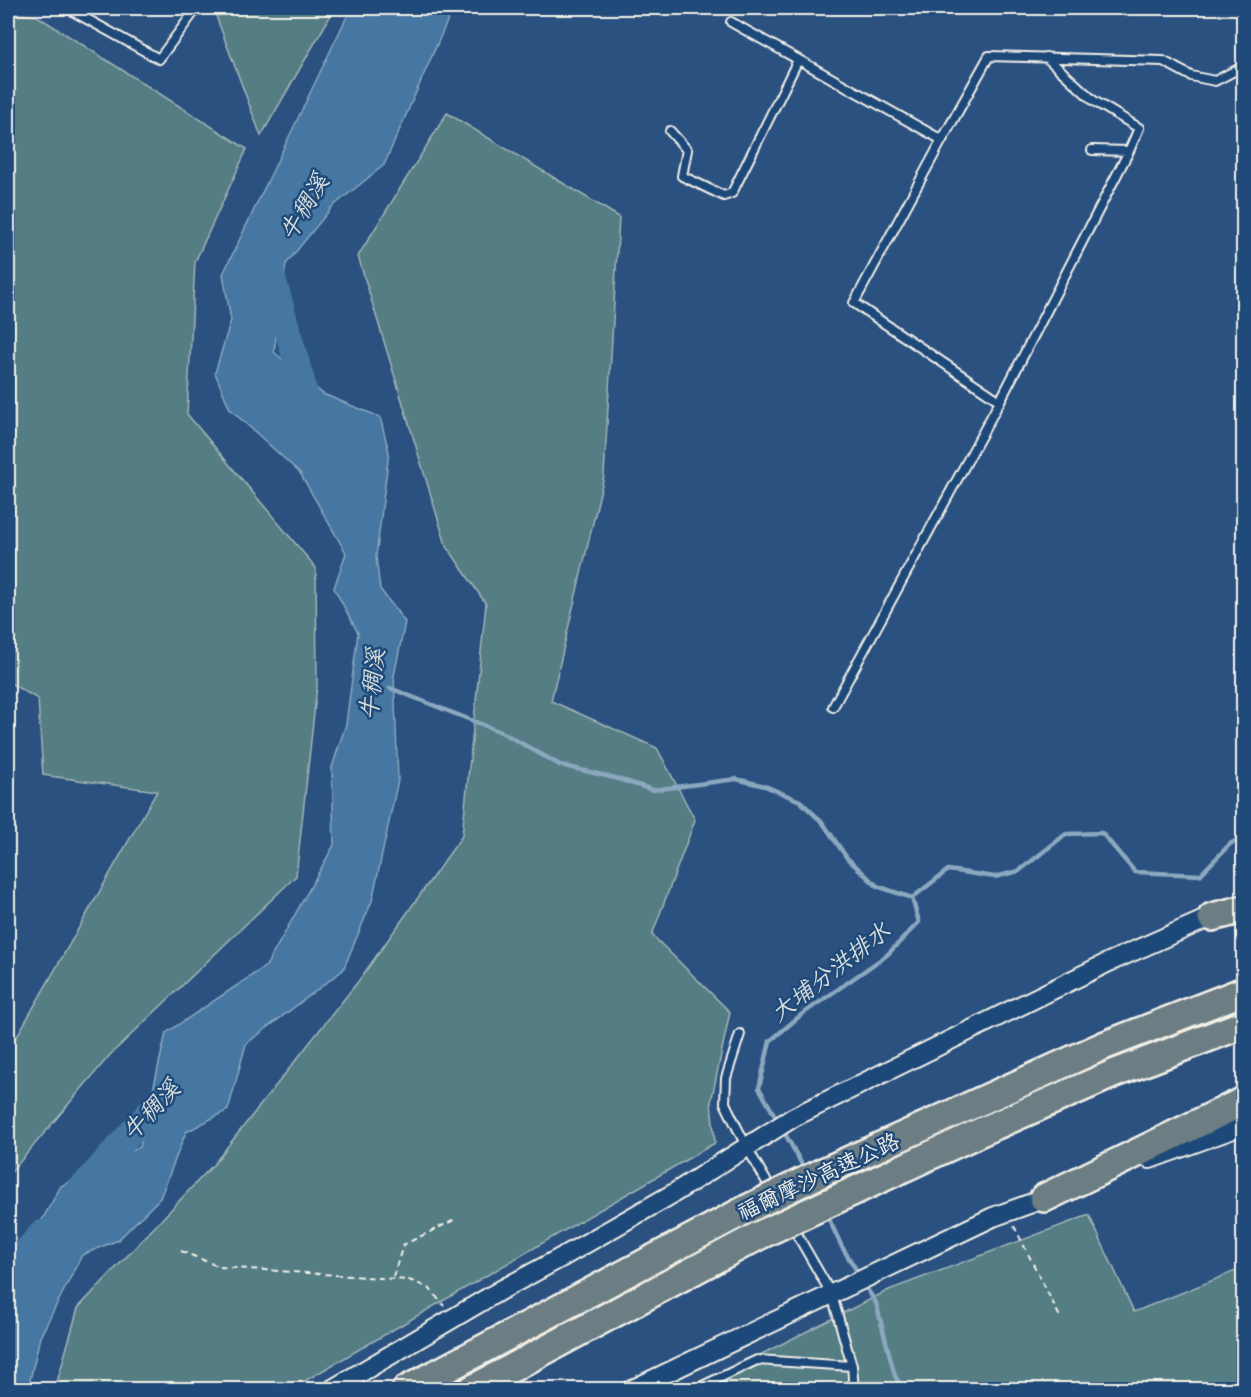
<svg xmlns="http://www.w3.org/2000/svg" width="1251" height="1397" font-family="'Patrick Hand','LXGW WenKai TC',sans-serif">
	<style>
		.green { fill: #547d84; stroke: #a4b7b6; stroke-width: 1.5 }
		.water { fill: #4577a2; stroke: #8ba8be; stroke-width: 1.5 }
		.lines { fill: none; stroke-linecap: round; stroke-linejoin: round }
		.stream { stroke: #8ba8be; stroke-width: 4.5 }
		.river { stroke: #4577a2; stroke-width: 26 }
		.service-casing { stroke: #f4f1e8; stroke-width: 12 }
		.tertiary-casing { stroke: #f4f1e8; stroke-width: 22 }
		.motorway-casing { stroke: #f4f1e8; stroke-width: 32 }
		.path { stroke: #f4f1e8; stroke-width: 2; stroke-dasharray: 6 4.5; stroke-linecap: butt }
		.service { stroke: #1f4a7a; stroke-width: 8 }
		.tertiary { stroke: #1f4a7a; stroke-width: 18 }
		.motorway { stroke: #6c7e84; stroke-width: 27 }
		.tertiary-bridge-casing { stroke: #f4f1e8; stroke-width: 22; stroke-linecap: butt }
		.motorway-bridge-casing { stroke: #f4f1e8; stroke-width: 32; stroke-linecap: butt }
		.tertiary-bridge { stroke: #1f4a7a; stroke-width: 18 }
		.motorway-bridge { stroke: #6c7e84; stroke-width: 27 }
		.labels { text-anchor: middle; stroke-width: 5; stroke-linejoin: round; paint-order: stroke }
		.street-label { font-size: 22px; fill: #f4f1e8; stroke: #1f4a7a }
		.water-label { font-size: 24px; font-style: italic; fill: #dadfde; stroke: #1f4a7a }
	</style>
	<rect width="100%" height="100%" fill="#2b5181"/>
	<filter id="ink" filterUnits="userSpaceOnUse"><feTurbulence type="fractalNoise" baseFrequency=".0167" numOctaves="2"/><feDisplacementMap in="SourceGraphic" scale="12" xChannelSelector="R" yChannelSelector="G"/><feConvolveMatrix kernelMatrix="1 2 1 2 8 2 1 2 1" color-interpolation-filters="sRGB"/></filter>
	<g filter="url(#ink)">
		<path class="green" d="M213 8H335L261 136Z
			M8 13 37 16 247 149 195 262 187 414 316 568 317 686 296 876 110 1055 8 1176V1052L157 791 43 775 38 699 8 682Z
			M447 113 619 217 604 476 551 701 657 748 695 820 652 935 730 1012 711 1102 715 1143 291 1389H55L78 1308 213 1165 360 979 462 836 486 604 446 545 358 256Z
			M1089 1215 1134 1312 1243 1268V1389L690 1390 889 1290Z"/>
		<path class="water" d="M351 8H453L384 165 332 207 286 264 274 352 323 394 380 417 389 452 376 557 380 589 405 622 394 676 398 780 372 901 343 970 246 1044 228 1110 186 1132 160 1198 118 1240 82 1255 40 1337 28 1389H8V1280L61 1186 140 1147 166 1033 266 966 334 845 332 767 346 724 358 633 334 588 346 553 300 473 230 409 215 373 231 320 223 274Z"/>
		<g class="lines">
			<path class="stream" d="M390 688 501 732 560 765 615 778 653 790 736 779 765 786 800 801 823 823 847 858 877 886 912 898 919 922 887 955 801 1015 770 1041 759 1088 779 1123
				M912 898 948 870 995 877 1019 871 1066 834 1102 833 1135 872 1200 875 1230 844 1244 836
				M783 1130 805 1170
				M826 1213 842 1247 860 1276
				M864 1284 876 1303 895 1376 904 1390"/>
			<path class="river" d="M271 271 309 407
				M78 1192 172 1087
				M8 1289 18 1260 42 1233"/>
			<defs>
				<path id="service" d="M67 8 159 59 197 8
					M731 22 942 140 989 56 1163 61 1191 76 1215 81 1244 66
					M670 131 687 150 682 176 724 196 732 193 798 60
					M942 140 854 303 1000 401
					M1092 150 1129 151
					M833 707 1000 401 1129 151 1139 128 1094 101 1046 57
					M740 1034 726 1078 725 1103 746 1146 832 1295 852 1366 854 1390
					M694 1390 757 1360 852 1366"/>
				<path id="tertiary" d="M1150 1159 1244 1125
					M564 1256 674 1193 794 1117 1109 962 1220 913
					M631 1390 993 1217 1054 1195"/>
				<path id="motorway" d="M1212 917 1244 909
					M825 1171 1103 1046 1244 991
					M839 1198 985 1130 1113 1074 1244 1024
					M1044 1198 1244 1101
					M406 1390 747 1209
					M471 1390 760 1235"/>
			</defs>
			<use href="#service" class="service-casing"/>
			<use href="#tertiary" class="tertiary-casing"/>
			<use href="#motorway" class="motorway-casing"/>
			<path class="path" d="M1014 1226 1060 1317
				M181 1251 220 1267 409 1280 429 1288 444 1306
				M393 1277 403 1245 454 1220"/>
			<use href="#service" class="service"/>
			<use href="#tertiary" class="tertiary"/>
			<use href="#motorway" class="motorway"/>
			<defs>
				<path id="tertiary-bridge" d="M331 1390 501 1290 564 1256"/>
				<path id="motorway-bridge" d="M747 1209 825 1171
					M760 1235 839 1198"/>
			</defs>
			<use href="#tertiary-bridge" class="tertiary-bridge-casing"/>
			<use href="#motorway-bridge" class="motorway-bridge-casing"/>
			<use href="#tertiary-bridge" class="tertiary-bridge"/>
			<use href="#motorway-bridge" class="motorway-bridge"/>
		</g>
	</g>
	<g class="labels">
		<g class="street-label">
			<text transform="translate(818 1176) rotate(-25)" y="8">福爾摩沙高速公路</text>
		</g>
		<g class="water-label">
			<text transform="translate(304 207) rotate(-59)" y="8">牛稠溪</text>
			<text transform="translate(372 684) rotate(-84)" y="8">牛稠溪</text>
			<text transform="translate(830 972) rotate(-38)" y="8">大埔分洪排水</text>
			<text transform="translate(151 1110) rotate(-47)" y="8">牛稠溪</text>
		</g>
	</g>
	<rect width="1251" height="1397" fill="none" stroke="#1f4a7a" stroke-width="30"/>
	<rect x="15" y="15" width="1221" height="1367" fill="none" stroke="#f4f1e8" stroke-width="2" filter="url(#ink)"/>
</svg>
